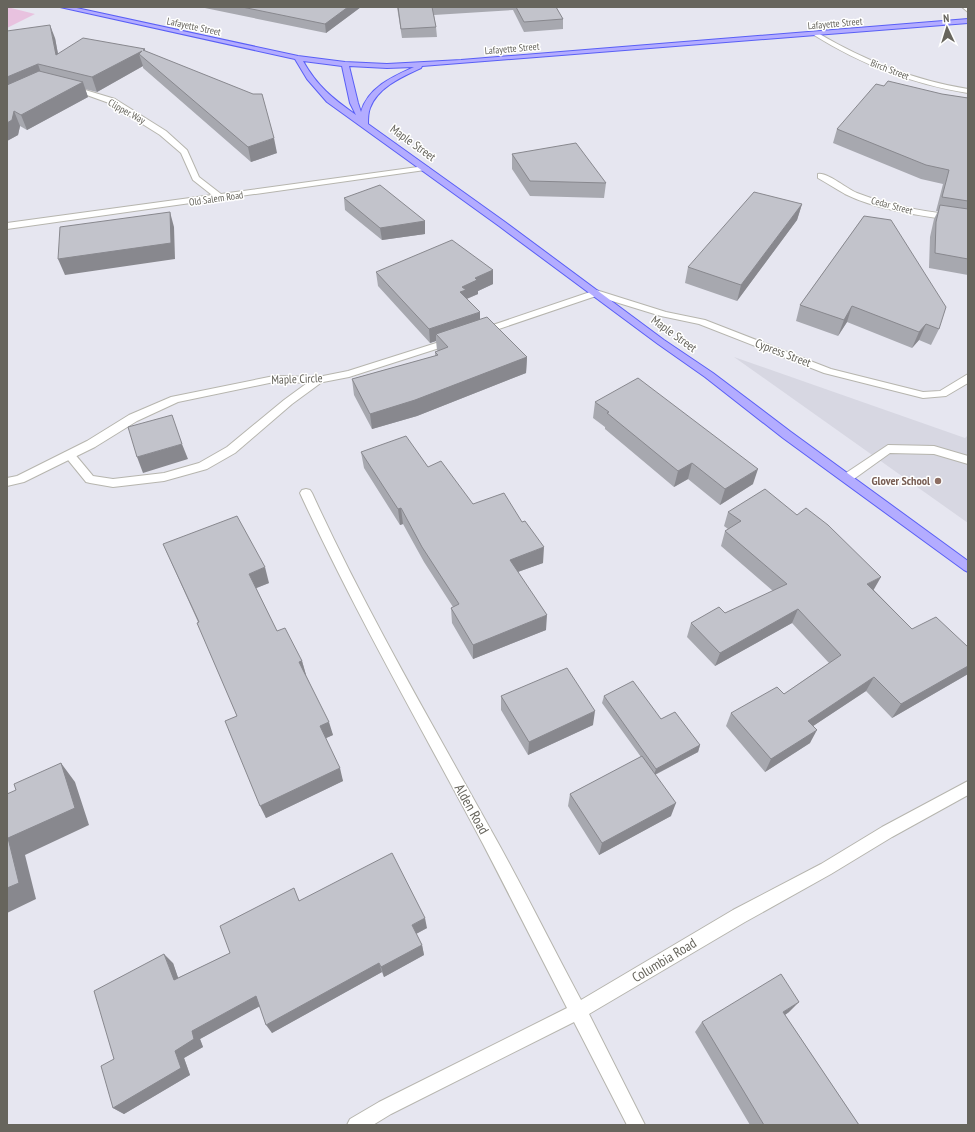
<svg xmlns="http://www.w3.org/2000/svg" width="975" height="1132" font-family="'PT Sans Narrow',sans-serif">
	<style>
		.education { fill: #d7d7e2 }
		.green { fill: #e8c2df }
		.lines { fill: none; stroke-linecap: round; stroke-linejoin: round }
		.lane-casing { stroke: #b6b5ae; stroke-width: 2 }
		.street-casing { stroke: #b6b5ae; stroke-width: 2 }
		.primary-casing { stroke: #595ff6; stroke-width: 2 }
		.lane { fill: #fff; fill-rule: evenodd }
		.street { fill: #fff; fill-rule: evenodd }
		.primary { fill: #b3acff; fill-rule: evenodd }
		.wall { fill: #a7a8af }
		.shaded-wall { fill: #88888e }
		.building { fill: #c2c3cb; stroke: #88888e }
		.education-dot { fill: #8d6e63; stroke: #fff; stroke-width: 1.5 }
		.labels { text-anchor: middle; stroke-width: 3; stroke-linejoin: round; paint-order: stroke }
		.far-street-label { font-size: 10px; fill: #67655d; stroke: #fff }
		.street-label { font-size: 12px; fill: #67655d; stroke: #fff }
		.education-label { font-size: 12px; font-weight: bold; fill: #785e54; stroke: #fff; text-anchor: end }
		.near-street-label { font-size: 14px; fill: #67655d; stroke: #fff }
	</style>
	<rect width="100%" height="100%" fill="#e6e6f0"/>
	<path class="education" d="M734 357 965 438 968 435V523Z"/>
	<path class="green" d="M7 7 35 14 7 28Z"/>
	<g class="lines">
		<defs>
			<path id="lane" d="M318 377 322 378 323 380 322 382 292 404 235 453 207 469 164 481 113 487 90 483 86 482 64 455 65 452H73L93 476 113 479 164 473 199 463 227 447 284 400 314 378Z
				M888 445 934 446 968 456V464L934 454 890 453 851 481H843L841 478 843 475Z"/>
			<path id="street" d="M962 7H968V12Z
				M814 33H818C865 61 914 80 968 89V93C912 84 862 65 814 35Z
				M72 86 115 99 166 131 187 150 199 177 221 194 425 166 429 168 425 170 7 229V223L212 195 193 180 181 153 160 135 109 103 70 89 68 88Z
				M818 174C827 172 847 189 857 193 892 207 930 212 968 217V223C927 216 882 212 845 194 836 189 827 183 818 178Z
				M596 290 666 312 705 320 831 369 923 392 940 391 968 374V383L946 396 923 398 824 373 699 324 661 316 596 296 484 334H478L476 332 478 330Z
				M452 338 455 339 457 341 455 343 349 377 318 383 274 382 178 402 137 421 95 447 24 482 7 486V478L17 476 87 441 129 415 171 397 274 376 318 377 348 371Z
				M306 489 310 490 312 493C365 609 430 720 492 832 523 887 551 944 581 1000L733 910 821 864 882 827 968 781V795L892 837 831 874 745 922 589 1014 645 1125H627L574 1022 391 1114 373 1125H347L350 1119 379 1102 567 1008C539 953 511 898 483 844 421 727 355 613 300 493L302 490Z"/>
			<path id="primary" d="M60 7H72L298 56 345 62 387 64 461 60 968 19V23L422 66 421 68C402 77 378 87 370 108 368 113 368 119 368 124L505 222 664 340 713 373 791 432 968 561V572L964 570 783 438 705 377 658 344 499 226 327 102 307 79 295 59ZM303 61 342 66 350 103 356 115C332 98 317 86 303 61ZM349 66 387 68 414 67C394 76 368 87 361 112L358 103Z"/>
		</defs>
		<use href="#lane" class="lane-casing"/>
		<use href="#street" class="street-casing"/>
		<use href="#primary" class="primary-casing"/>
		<use href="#lane" class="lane"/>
		<use href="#street" class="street"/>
		<use href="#primary" class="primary"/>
	</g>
	<path class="wall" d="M200 7H361L326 33Z
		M397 7H556L563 19V29L524 32 513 10 434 15 436 27 437 37 402 38Z
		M7 31 55 38 58 54 145 49V51L277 153 251 162 143 68V66L97 92 85 89 88 97 27 130 20 126 18 135 7 141Z
		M884 86 968 98V275L929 268 930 237 934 219 938 211H936L943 184 921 179 833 143 837 129Z
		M512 154 606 183 604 198 530 196 512 169Z
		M344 198 425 221V234L382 240 345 210Z
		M802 204 797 220 737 301 685 283 688 267Z
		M864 216 939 329 931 345 919 340 912 348 847 322 838 336 796 321 800 305Z
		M493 270V284L478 291V294L467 299 480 320 527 357 526 373 417 416 372 429 354 395 352 379 435 356V352L438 351 437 350 436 341 430 343 378 286 376 272Z
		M595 402 753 484 720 505 688 479 674 487 605 429V427L593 418Z
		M361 452 428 467 543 563 518 572 546 630 473 659 452 623 451 608 453 607 424 562 403 524 400 525 364 468Z
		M728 512 874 590 912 629 968 647V674L892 718 866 691 813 726 810 743 765 772 726 726 731 713 784 694 829 663 792 623 715 666 687 637 691 623 725 613 773 591 721 546 725 531 728 529 724 526Z
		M163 544 269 583 256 588 277 631 302 661 306 675 333 735 326 738 343 781 266 818 237 716 198 622Z
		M501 696 593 725 528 755 501 710Z
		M604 696 661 719 700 745 698 752 655 775 671 816 599 855 568 806 570 794 641 757 602 703Z
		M300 901 427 928 416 934 422 945 424 955 384 977 382 972 272 1033 259 1006 200 1039 203 1047 184 1058 190 1075 124 1114 113 1108 114 1059 173 963 178 978 230 953Z
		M789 1012 785 1015 859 1125H750L695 1032 702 1022Z"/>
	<path class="shaded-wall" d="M348 7H361L326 33 325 24Z
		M50 25 55 38 61 70 56 55Z
		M142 51 139 54 143 66 97 92 92 77Z
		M38 64 43 79 7 94V77Z
		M83 82 88 97 27 130 21 115Z
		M14 111 20 126 18 135 7 141V123Z
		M274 138 277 153 251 162 248 147Z
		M802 204 797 220 737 301 741 285Z
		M170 212 174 227 175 259 65 275 58 259Z
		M425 221V234L382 240 380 228Z
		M493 270V284L478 291V294L466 299 460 292 462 287 475 278Z
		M852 306 847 322 838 336 844 320Z
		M480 312V326L436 334V341L430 343 429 329Z
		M926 324 919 340 912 348 919 332Z
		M527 357 526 373 417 416 372 429 370 414Z
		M182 444 188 459 143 473 137 457Z
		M692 463 688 479 674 487 678 471Z
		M758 469 753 484 720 505 725 489Z
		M401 508 403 524 400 525 398 509Z
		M544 547 543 563 509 575 510 560Z
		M265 567 269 583 254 589 249 574Z
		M881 577 873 591 867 584Z
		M798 609 792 623 715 666 720 653Z
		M547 615 546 630 473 659V645Z
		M302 661 306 675 303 676 299 662Z
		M968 666V674L892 718 901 704Z
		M874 677 866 691 801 734 808 721Z
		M595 711 593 725 528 755 529 742Z
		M329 722 333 735 324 739 320 726Z
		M817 730 810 743 765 772 771 759Z
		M700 745 698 752 654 775 656 769Z
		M61 763 75 782 89 825 25 855 36 899 7 913 8 838Z
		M340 768 343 781 266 818 260 806Z
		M676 803 671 816 599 855 602 843Z
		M425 918 427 928 414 935 412 925Z
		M422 945 424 955 384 977 381 967Z
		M164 954 173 963 182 989 174 980Z
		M379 963 382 972 272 1033 266 1025Z
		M256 996 262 1005 200 1039 203 1047 184 1058 190 1075 124 1114 113 1108 175 1051 192 1031Z
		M799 1002 789 1012 774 1022 783 1012Z"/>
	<path class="building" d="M242 7H348L325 24Z
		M398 7H432L436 27 401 29Z
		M516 7H556L563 19 524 22Z
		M50 25 56 55 83 38 145 49 143 50 253 94H262L274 138 248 147 139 54 142 51 92 77 38 64 7 77V31Z
		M39 71 83 82 21 115 14 111 12 120 7 123V85Z
		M888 81 942 94 968 98V201L942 197 949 170 926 165 837 129 876 84 884 86Z
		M576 143 606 183 530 181 512 154Z
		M380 185 425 221 380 228 344 198Z
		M754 192 802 204 741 285 688 267Z
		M940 205 968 209V259L935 253 936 222Z
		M170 212 171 243 58 259 60 227Z
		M864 216 891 220 946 307 939 329 926 324 919 332 852 306 844 320 800 305Z
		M452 240 493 270 475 278 477 280 462 287 466 290 460 292 480 312 429 329 376 272Z
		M487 317 527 357 415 400 370 414 352 379 438 355 435 352 448 347 436 334Z
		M638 378 758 469 725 489 692 463 678 471 607 413 609 412 595 402Z
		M172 415 182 444 137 457 128 427Z
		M406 436 428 467 441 461 473 504 504 493 522 522 525 521 544 547 510 560 547 615 473 645 451 608 459 604 422 547 401 508 398 509 361 452Z
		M765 489 797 515 806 508 828 525 881 577 867 584 912 629 936 617 968 647V666L901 704 874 677 808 721 817 730 771 759 731 713 777 687 784 694 841 655 798 609 720 653 691 623 719 607 725 613 787 584 725 531 741 521 728 512Z
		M237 516 265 567 249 574 277 631 285 628 302 661 299 662 329 722 320 726 340 768 260 806 225 721 237 716 197 623 199 622 163 544Z
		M567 668 595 711 529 742 501 696Z
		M633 681 661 719 675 712 700 745 656 769 604 696Z
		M642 756 676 803 602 843 570 794Z
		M61 763 75 808 8 838 19 883 7 888V794L16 790 14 784Z
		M392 853 425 918 412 925 422 945 381 967 379 963 266 1025 256 996 192 1031 194 1039 175 1051 181 1068 113 1108 101 1066 114 1059 94 991 164 954 174 980 230 953 220 926 294 888 299 901Z
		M781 974 799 1002 783 1012 859 1125H764L702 1022Z"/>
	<circle class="education-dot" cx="938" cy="481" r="4"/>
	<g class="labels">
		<g class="far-street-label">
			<text transform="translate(835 23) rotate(-5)" y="4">Lafayette Street</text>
			<text transform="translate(194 26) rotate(12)" y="4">Lafayette Street</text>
			<text transform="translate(512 48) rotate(-5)" y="4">Lafayette Street</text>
			<text transform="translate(890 69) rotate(21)" y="4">Birch Street</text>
			<text transform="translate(127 111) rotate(29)" y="4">Clipper Way</text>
			<text transform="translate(216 198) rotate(-8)" y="4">Old Salem Road</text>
			<text transform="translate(892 205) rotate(15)" y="4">Cedar Street</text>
		</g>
		<g class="street-label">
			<text transform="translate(413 143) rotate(36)" y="4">Maple Street</text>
			<text transform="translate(674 334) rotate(36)" y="4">Maple Street</text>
			<text transform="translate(783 353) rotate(21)" y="4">Cypress Street</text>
			<text transform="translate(297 379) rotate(-2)" y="4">Maple Circle</text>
		</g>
		<g class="education-label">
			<text x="930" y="485">Glover School</text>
		</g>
		<g class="near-street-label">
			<text transform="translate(472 809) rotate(61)" y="5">Alden Road</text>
			<text transform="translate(664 960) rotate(-31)" y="5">Columbia Road</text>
		</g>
	</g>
	<rect width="975" height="1132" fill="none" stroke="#67655d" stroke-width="16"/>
	<g transform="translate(947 28) rotate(356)" stroke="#ffffff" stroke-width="3" paint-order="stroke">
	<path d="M0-3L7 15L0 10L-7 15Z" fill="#67655d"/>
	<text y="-6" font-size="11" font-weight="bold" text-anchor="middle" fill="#67655d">N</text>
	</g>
</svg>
